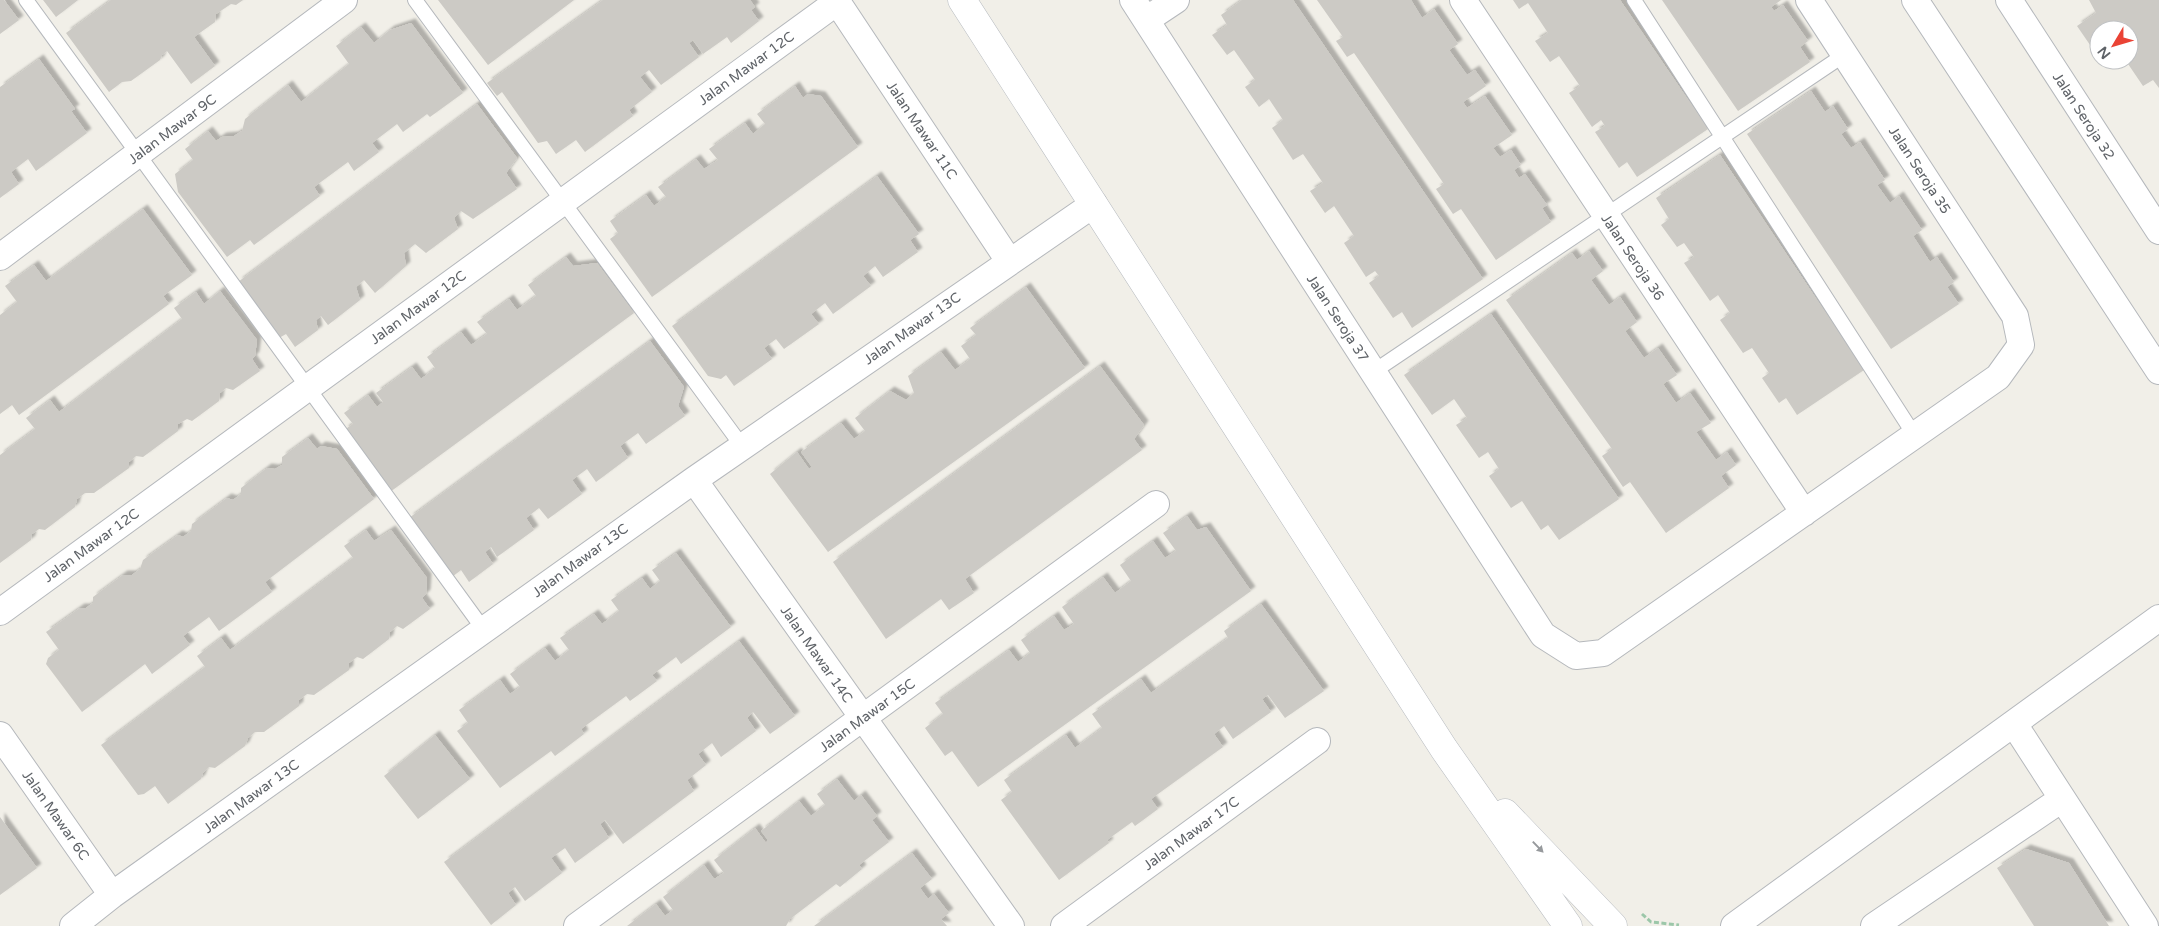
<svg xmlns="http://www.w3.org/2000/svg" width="2159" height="926" font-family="'Varela Round',sans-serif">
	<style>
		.building { fill: #cccac5; filter: url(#shadow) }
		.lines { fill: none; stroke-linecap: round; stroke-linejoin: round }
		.lane-casing { stroke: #b5b8bc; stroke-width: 16 }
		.street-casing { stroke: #b5b8bc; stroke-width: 28 }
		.secondary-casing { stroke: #b6babf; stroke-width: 29 }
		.path { stroke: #9cc7a9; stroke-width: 3; stroke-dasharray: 5 2.5; stroke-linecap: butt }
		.lane { stroke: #fff; stroke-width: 14 }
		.street { stroke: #fff; stroke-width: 26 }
		.secondary { stroke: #fff; stroke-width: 28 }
		.oneway { fill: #979a9d }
		.labels { text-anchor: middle; stroke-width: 5; stroke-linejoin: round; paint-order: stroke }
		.street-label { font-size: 14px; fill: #5f6368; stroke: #fff }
	</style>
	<defs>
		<filter id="shadow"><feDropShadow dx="4.5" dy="-4.5" stdDeviation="1" flood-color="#0004"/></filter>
	</defs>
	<rect width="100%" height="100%" fill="#f1efe8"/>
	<path class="building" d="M0 0H4L19 20 0 34Z
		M43 0H78L56 17Z
		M111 0H243L236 5 231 4 216 14 215 22 194 37 215 66 191 84 167 51 162 55 160 60 131 81 122 82 109 92 66 33Z
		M438 0H574L488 65Z
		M603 0H750L755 7 751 10 759 21 731 43 727 37 703 54 693 40 689 43 699 57 661 85 649 70 640 77 652 92 629 110 633 116 585 152 576 140 556 154 547 141 538 143 502 92 497 96 487 83Z
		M1242 0H1293L1483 279 1412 328 1402 312 1393 318 1369 283 1379 276 1375 271 1366 277 1344 243 1354 236 1334 206 1325 213 1310 191 1323 183 1303 154 1293 160 1272 128 1283 120 1269 99 1259 107 1245 87 1255 80 1234 50 1227 55 1212 35 1227 25 1221 15Z
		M1317 0H1411L1422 18 1434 9 1458 44 1449 50 1467 75 1475 70 1486 86 1463 102 1467 108 1485 96 1512 135 1493 148 1500 157 1511 150 1521 165 1514 170 1519 178 1525 174 1547 205 1542 208 1551 222 1496 260 1461 209 1453 214 1436 189 1444 184 1354 53 1347 57 1336 41 1343 37Z
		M1513 0H1620L1708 129 1637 177 1627 162 1619 168 1595 132 1605 126 1601 120 1592 127 1569 93 1580 86 1559 56 1550 62 1535 41 1548 33 1528 3 1519 9Z
		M1662 0H1781L1771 7 1774 11 1783 5 1808 41 1800 47 1810 62 1738 111Z
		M2089 0H2159V88L2153 80 2143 86 2126 61 2138 53 2135 48 2129 52V30H2099V58L2077 26 2096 13Z
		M411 23 463 93 430 117 427 114 403 132 397 124 372 143 379 152 354 171 348 162 314 187 320 196 254 245 250 240 227 257 178 192 175 174 193 160 185 149 208 131 216 141 222 137 234 136 242 131 245 119 288 85 301 102 349 64 336 46 361 27 374 43 390 30Z
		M39 59 75 109 71 111 87 133 36 171 28 159 11 172 19 184 0 198V87Z
		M795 86 803 98 808 94 821 96 858 147 652 297 610 239 618 233 610 221 646 195 654 206 666 197 658 187 696 159 704 169 718 160 709 149 745 123 753 134 765 124 757 114Z
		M1811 91 1825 112 1833 106 1848 129 1841 134 1851 148 1860 142 1885 180 1877 185 1890 203 1899 196 1922 230 1913 236 1930 262 1937 257 1954 282 1947 287 1959 304 1891 349 1747 134Z
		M477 104 517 158 506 173 517 189 473 219 461 211 454 218 458 229 426 253 415 244 404 253 406 266 375 293 364 280 356 287 360 300 328 325 321 316 316 320 318 330 295 347 286 334 279 338 238 282Z
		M1720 155 1864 370 1797 415 1786 398 1779 403 1762 378 1769 373 1752 348 1743 353 1720 320 1730 313 1718 295 1710 301 1684 263 1694 257 1684 243 1677 247 1661 225 1669 219 1656 198Z
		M877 176 919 234 910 240 918 252 883 277 875 266 863 276 871 286 833 314 825 303 811 314 819 324 784 349 776 339 764 348 772 359 734 386 726 375 721 379 708 376 672 326Z
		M143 209 192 275 163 296 169 304 19 415 12 405 0 414V315L17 302 5 286 34 265 46 281Z
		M1589 251 1603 271 1591 280 1609 305 1620 297 1637 322 1625 331 1644 358 1658 348 1677 375 1663 384 1676 403 1690 393 1711 423 1696 432 1716 460 1727 452 1736 465 1721 476 1729 488 1666 533 1630 482 1623 487 1602 456 1612 449 1506 300 1572 253 1577 260Z
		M566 257 573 266 597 263 634 313 390 492 344 430 353 424 344 413 368 395 377 407 383 402 376 393 412 367 421 379 435 368 427 357 461 332 471 345 487 334 477 322 509 299 517 310 536 296 528 285Z
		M1026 287 1085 368 828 552 770 474 797 452 809 469 812 467 801 452 841 423 854 439 865 431 855 418 890 391 906 400 914 393 908 376 941 352 955 370 970 359 961 346 976 335 970 328Z
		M220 291 257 340 255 356 252 359 260 371 233 390 226 388 220 393 219 401 192 421 187 419 178 424V431L143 457 136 456 129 462V468L94 493H85L77 499 75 507 45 530 39 529 32 534 31 540 0 563V455L35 429 26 418 50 400 59 412 182 319 174 308 196 292 204 304Z
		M1491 314 1619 499 1559 540 1548 525 1541 530 1522 501 1511 508 1489 476 1499 469 1488 452 1479 458 1456 425 1467 418 1454 399 1432 415 1404 375Z
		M650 341 684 387 678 406 685 416 646 444 638 433 620 446 628 458 596 482 587 469 572 480 582 494 548 519 539 508 526 518 534 530 497 557 491 547 485 552 493 564 469 582 461 570 452 577 409 518Z
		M1100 366 1144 425 1134 439 1142 450 965 579 974 593 949 610 941 599 886 639 833 562Z
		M308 438 317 449 321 446 337 449 374 499 265 582 272 592 219 631 209 617 183 636 190 645 152 674 145 664 82 712 46 664 48 658 59 650 46 632 80 608H86L93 603V597L123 575H132L140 569 143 560 178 535 183 537 191 531 192 524 227 498 233 500 241 494V488L267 468 275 469 282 465V457Z
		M1187 516 1197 530 1206 527 1251 591 978 787 952 751 945 756 925 728 943 714 935 703 1009 650 1018 662 1030 653 1021 640 1054 616 1064 630 1074 624 1062 607 1103 577 1115 593 1131 581 1120 565 1153 541 1165 558 1176 551 1163 533Z
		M366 530 374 541 391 530 427 578 426 594 422 598 430 609 403 629 397 626 390 632 389 639 363 659 357 657 349 663V670L314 695 307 694 299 700V706L264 732H255L248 738 245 746 215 768 209 767 203 773 201 779 168 804 155 786 144 794 138 795 101 745 205 667 197 656 221 638 230 650 353 558 344 546Z
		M676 553 731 627 681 664 676 657 652 675 657 681 630 701 626 696 581 729 584 734 555 756 551 751 500 788 457 731 468 723 459 710 500 680 510 694 520 687 510 674 545 648 555 661 569 650 560 638 594 614 602 624 619 611 611 600 642 578 650 589 660 581 652 570Z
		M1261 604 1324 691 1285 718 1268 695 1262 699 1271 712 1233 739 1224 726 1214 734 1223 747 1151 799 1158 809 1135 826 1132 822 1107 840 1109 843 1059 880 1001 800 1012 792 1004 780 1066 735 1075 748 1102 728 1092 714 1141 679 1151 693 1228 638 1224 631Z
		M739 641 795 716 770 734 753 712 747 718 756 731 721 757 712 743 698 754 706 765 687 780 694 791 623 844 605 820 600 824 609 838 575 863 565 848 551 858 562 873 525 901 515 887 508 893 516 905 491 925 444 862Z
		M435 735 470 779 418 819 384 776Z
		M837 779 854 801 861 795 877 816 872 820 889 842 859 865 862 869 840 887 836 884 790 919 786 926H627L656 904 665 916 673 910 663 897 704 865 714 879 724 873 714 860 755 828 766 843 768 840 761 831 799 801 811 816 825 805 817 794Z
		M0 817 37 868 0 895Z
		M2026 849 2069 863 2109 926H2034L1997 868Z
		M912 853 932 879 920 888 928 899 934 894 949 913 941 919 947 926H814Z"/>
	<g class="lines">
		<defs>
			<path id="lane" d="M26 0 484 630
				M415 0 742 446
				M1634 0 1915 436
				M1373 372 1844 55"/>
			<path id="street" d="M836 0 1009 261
				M1133 0 1543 635 1576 656 1603 653 1998 377 2021 345 2015 316 1809 0
				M1463 0 1804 513
				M1915 0 2159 371
				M2009 0 2159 231
				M1146 20 1176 0
				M0 257 344 0
				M694 480 1011 926
				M0 612 837 2
				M2014 724 2145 926
				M0 735 112 895
				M73 926 112 895 694 480 1094 204
				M577 926 1156 504
				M1064 926 1317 741
				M1734 926 2159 618
				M1874 926 2062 799"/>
			<path id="secondary" d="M962 0 1444 749 1568 926
				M1505 813 1613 926"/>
		</defs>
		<use href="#lane" class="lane-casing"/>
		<use href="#street" class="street-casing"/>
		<use href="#secondary" class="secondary-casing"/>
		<path class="path" d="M1642 914 1651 922 1679 925"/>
		<use href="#lane" class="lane"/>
		<use href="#street" class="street"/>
		<use href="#secondary" class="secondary"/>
	</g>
	<defs><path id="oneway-solid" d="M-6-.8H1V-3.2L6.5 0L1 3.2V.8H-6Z" transform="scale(1.25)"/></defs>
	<use class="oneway" href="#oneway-solid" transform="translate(1538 847) rotate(46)"/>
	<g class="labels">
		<g class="street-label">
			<text transform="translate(746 68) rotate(-36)" y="5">Jalan Mawar 12C</text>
			<text transform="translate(2084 116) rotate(57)" y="5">Jalan Seroja 32</text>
			<text transform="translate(172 129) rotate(-37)" y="5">Jalan Mawar 9C</text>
			<text transform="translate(922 130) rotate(56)" y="5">Jalan Mawar 11C</text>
			<text transform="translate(1920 170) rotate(57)" y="5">Jalan Seroja 35</text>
			<text transform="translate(1633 257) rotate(56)" y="5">Jalan Seroja 36</text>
			<text transform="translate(418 307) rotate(-36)" y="5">Jalan Mawar 12C</text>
			<text transform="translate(1338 318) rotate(57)" y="5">Jalan Seroja 37</text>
			<text transform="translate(912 328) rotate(-35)" y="5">Jalan Mawar 13C</text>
			<text transform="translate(91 545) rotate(-36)" y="5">Jalan Mawar 12C</text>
			<text transform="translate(580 560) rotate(-36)" y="5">Jalan Mawar 13C</text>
			<text transform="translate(817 654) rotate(55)" y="5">Jalan Mawar 14C</text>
			<text transform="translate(867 715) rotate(-36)" y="5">Jalan Mawar 15C</text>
			<text transform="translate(251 796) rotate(-36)" y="5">Jalan Mawar 13C</text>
			<text transform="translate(56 815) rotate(55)" y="5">Jalan Mawar 6C</text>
			<text transform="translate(1191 833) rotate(-36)" y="5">Jalan Mawar 17C</text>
		</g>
	</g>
	<g transform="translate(2114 45) rotate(232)"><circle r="24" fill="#ffffff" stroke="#bfc1c3"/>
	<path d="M0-4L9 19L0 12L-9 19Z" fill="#ea4335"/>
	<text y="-8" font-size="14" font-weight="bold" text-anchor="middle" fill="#5f6368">N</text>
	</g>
</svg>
